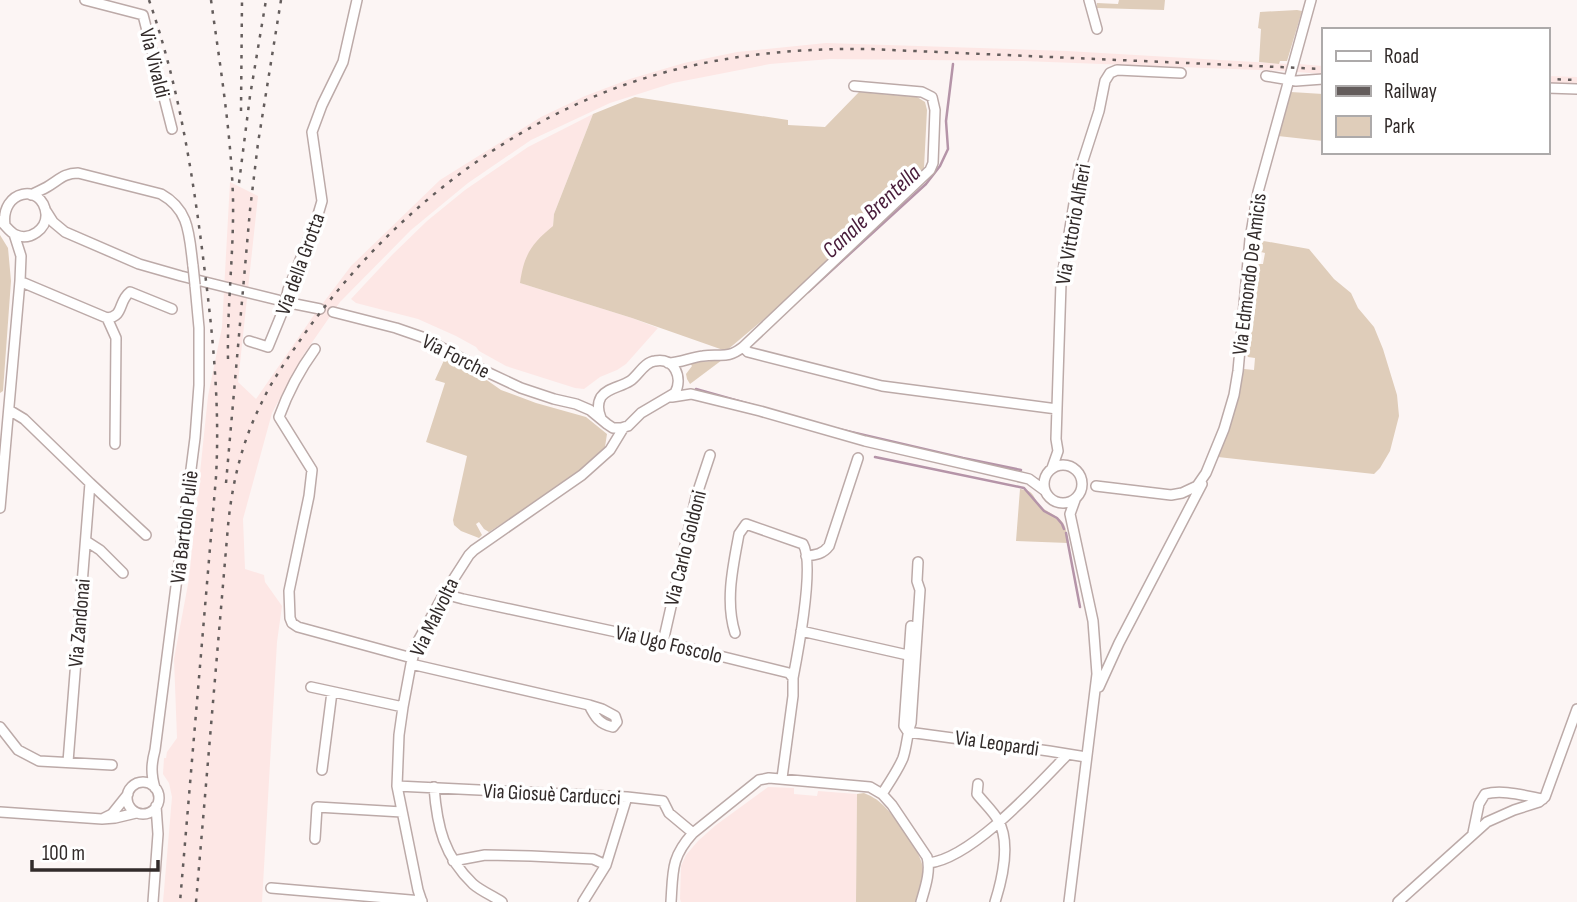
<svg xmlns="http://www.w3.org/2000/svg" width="1577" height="902" font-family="'Sofia Sans Condensed',sans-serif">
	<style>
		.built { fill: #fde7e5 }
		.green { fill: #dfcdba }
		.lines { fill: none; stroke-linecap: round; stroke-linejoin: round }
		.stream { stroke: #b594a8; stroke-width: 2.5 }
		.minor-casing { stroke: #bcaaa8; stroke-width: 12 }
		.minor { stroke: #fff; stroke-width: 9 }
		.rail { stroke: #645d5c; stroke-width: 2.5; stroke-dasharray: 3.5 7; stroke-linecap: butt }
		.minor-bridge-casing { stroke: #bcaaa8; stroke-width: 12; stroke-linecap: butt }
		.minor-bridge { stroke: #fff; stroke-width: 9 }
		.labels { text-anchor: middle; stroke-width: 7; stroke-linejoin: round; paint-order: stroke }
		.street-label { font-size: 21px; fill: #322b2a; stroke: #fff }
		.water-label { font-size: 23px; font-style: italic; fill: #481c3a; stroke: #fff }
	</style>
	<rect width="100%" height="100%" fill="#fcf5f4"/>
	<path class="built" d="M826 43 1067 51 1289 64 1287 71 1023 61 830 59 770 64 673 83 610 103 531 140 468 183 411 230 340 302 304 354 272 413 243 519 245 569 264 575 265 582 282 606 277 642 262 902H163L172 797 169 783 163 774 164 758H166L167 752 177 738 174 659 189 579 208 396 222 327 230 182 258 196 238 382 256 399 314 315 351 266 440 180 541 117 585 96 630 79 684 63 737 52Z
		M1299 64 1323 66V74L1297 72Z
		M1547 76 1577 77V85L1547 84Z
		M593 114 554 214 553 226 520 283 632 318 658 328 626 364 617 370 600 377 584 389 575 388 506 366 479 351 476 347 456 336 418 319 356 303 351 299 392 255 427 221 465 190 528 147Z
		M768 787 794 788V794L817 796 818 791 857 794 856 902H681L680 899 681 866 686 855 698 841 716 825Z"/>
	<path class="green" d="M1119 0H1165L1164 10 1097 8V3L1118 4Z
		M1297 10 1302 11 1287 61H1280L1279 64 1259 62 1261 29 1258 28 1260 12Z
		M859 92 917 97 925 102 927 110 924 168 777 308 726 351 632 318 520 283C524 255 531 244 553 226L554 214 593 114 635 97 788 120V125L825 127Z
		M1291 92 1323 94V141L1278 136Z
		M0 235 8 248 11 281 3 391 0 393Z
		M1258 240 1309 249 1334 279 1351 293 1358 308 1374 327 1383 349 1397 395 1399 416 1390 451 1380 468 1374 474 1218 457C1230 430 1236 400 1242 371L1244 369 1254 370 1255 358 1248 357 1247 355 1255 266 1257 264H1263L1265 253 1257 251Z
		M445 358 481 376 501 390 536 403 586 417 607 434 605 447 600 457 537 501 489 532 484 529 479 522 476 524 482 535 479 538 461 531 454 525 453 520 467 456 426 442 445 383 435 380Z
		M722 360 690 384 687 379 686 374 692 366 690 363Z
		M1020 489C1035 491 1032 496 1040 506 1042 509 1046 510 1049 512 1065 521 1066 525 1068 543L1016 541Z
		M864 793C871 796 877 799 883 805 894 815 924 855 923 870 923 880 919 892 917 902H856L857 794Z"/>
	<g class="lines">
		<path class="stream" d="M808 292 926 184 940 166 948 149 946 121 953 64
			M696 389 753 405
			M834 428 963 458 1021 470
			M875 457 1024 488 1044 511 1057 518 1062 524 1064 529
			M1066 533 1080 607"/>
		<defs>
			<path id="minor" d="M85 0 143 15 172 129
				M1089 0 1097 29
				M1266 76 1296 81 1323 79
				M1547 88 1577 89
				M31 195C36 192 42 190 47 187 59 180 64 173 78 173L161 194C190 210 189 235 193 266
				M46 211 53 222 65 232 139 264 181 276 282 301
				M0 221C6 225 9 232 16 235 30 241 47 229 46 214 43 182 0 190 5 225
				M24 283 107 318 116 338 115 444
				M288 290 317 218 322 201 312 132 322 105 343 62 357 0
				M290 303 320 309
				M333 312 396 328 422 337 489 373 521 388 554 399 576 404 590 410 607 424 613 428H621L628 426 641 413 675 393C683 378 675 357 655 361 644 362 638 376 630 381 621 387 607 388 601 397 597 404 598 411 601 418
				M107 318C124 317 118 301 130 292L172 309
				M249 341 268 347 284 308
				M743 347 748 352 882 386 1057 409
				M315 349C299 371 288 392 279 417L312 470 309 496 289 591 290 618 292 623 298 627 412 658
				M668 363C681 363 691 357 703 356 721 353 726 360 743 347L930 170 933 163 935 110 932 97 922 92 854 86
				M672 397 691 394 760 411 865 441 1029 479 1044 490
				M9 410 24 419 90 483 68 762
				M1044 484a19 19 0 1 1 38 0a19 19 0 1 1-38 0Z
				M1052 468 1058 451 1056 439 1061 283 1079 173 1099 111 1105 81 1110 73 1117 70 1181 73
				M90 483 146 535
				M1096 486 1171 495 1182 493 1197 486 1206 473 1224 429 1234 395 1238 371 1250 239 1258 192 1311 0
				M0 508 20 281 21 256 14 234
				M86 541 100 550 123 573
				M806 556C816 555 823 554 829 546L858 458
				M444 594 463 599 663 642 789 673 793 678V696L782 778
				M801 631 912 656
				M735 633C725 601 733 566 739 534L746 524 803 544C815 564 798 652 793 678
				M663 642 696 497 710 455
				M411 664 589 705C595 717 599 724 613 727L617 722 615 716 602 709 589 705
				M311 687 403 707
				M1099 687 1119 643 1202 484
				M0 727 18 750 39 761 112 765
				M908 732 1049 751 1086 757
				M908 732 904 726 911 626
				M322 770 332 692
				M127 798a16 16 0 1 1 32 0a16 16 0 1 1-32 0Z
				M978 784 977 794C984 803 993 811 998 820 1011 842 1002 880 995 902
				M397 786 627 797 663 801 669 813 693 833
				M434 787C437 827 444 856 473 884 481 891 493 896 502 902
				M155 788C151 774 151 765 155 750L195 438 199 385V328L195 285
				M882 794C889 783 898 770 903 758 907 746 907 734 911 723L920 590 917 581 918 562
				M0 812 102 819 115 818 136 813
				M104 818 112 814 128 794
				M1473 833 1479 804 1485 794C1503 789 1525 796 1543 799
				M315 839 317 807 402 812
				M453 861 485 855 531 856 593 859 606 865
				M929 863C972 858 1037 786 1067 755
				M271 888 422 901
				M153 902 158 834 156 806
				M422 902 418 890 397 786 399 735 403 707 411 664 417 643 444 594 469 555 474 550 582 475 610 450 624 427
				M583 902 606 865 627 797
				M671 902C673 871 671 857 693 833L759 780 769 778 870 787 882 794 892 805 927 857C931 871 925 888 921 902
				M1069 902 1097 674 1093 621 1070 514 1075 500
				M1398 902 1487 822 1514 810 1539 802 1545 797 1577 709"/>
		</defs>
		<use href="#minor" class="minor-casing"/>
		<use href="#minor" class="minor"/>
		<path class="rail" d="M149 0C179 86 193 175 204 265 213 336 220 406 216 477L180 902
			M211 0C220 65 231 132 233 198 234 252 227 305 228 359
			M1547 79 1577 80
			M241 111 242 0
			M239 183 250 96 266 0
			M226 483 250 210 258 143 281 0
			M196 902 228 526C232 483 242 442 261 404 272 380 288 358 303 336 382 224 494 131 624 85 704 57 785 48 869 49L1323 69"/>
		<defs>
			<path id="minor-bridge" d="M193 266 195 285
				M284 308 288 290"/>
		</defs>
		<use href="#minor-bridge" class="minor-bridge-casing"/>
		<use href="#minor-bridge" class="minor-bridge"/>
	</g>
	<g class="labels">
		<g class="street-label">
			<text transform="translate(155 63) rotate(76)" y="7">Via Vivaldi</text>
			<text transform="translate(1073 224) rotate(-80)" y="7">Via Vittorio Alfieri</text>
			<text transform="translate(300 264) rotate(-70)" y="7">Via della Grotta</text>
			<text transform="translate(1249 274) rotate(-83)" y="7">Via Edmondo De Amicis</text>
			<text transform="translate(456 356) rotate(27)" y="7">Via Forche</text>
			<text transform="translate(184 527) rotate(-83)" y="7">Via Bartolo Puliè</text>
			<text transform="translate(685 548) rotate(-76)" y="7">Via Carlo Goldoni</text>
			<text transform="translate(434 617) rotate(-64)" y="7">Via Malvolta</text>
			<text transform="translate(79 623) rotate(-85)" y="7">Via Zandonai</text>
			<text transform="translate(669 644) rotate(13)" y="7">Via Ugo Foscolo</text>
			<text transform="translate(997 743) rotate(8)" y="7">Via Leopardi</text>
			<text transform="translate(552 794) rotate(3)" y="7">Via Giosuè Carducci</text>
		</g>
		<g class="water-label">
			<text transform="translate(871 211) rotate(-43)" y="8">Canale Brentella</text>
		</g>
	</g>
	<rect x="1322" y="28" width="228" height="126" fill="#ffffff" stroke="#adaaaa" stroke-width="2"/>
	<rect x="1336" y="51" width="35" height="10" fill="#ffffff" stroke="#adaaaa" stroke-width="2"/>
	<text x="1384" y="63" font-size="21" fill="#322b2a">Road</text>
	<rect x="1336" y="86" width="35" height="10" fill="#645d5c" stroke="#adaaaa" stroke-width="2"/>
	<text x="1384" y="98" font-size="21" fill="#322b2a">Railway</text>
	<rect x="1336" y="116" width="35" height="21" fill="#dfcdba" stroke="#adaaaa" stroke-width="2"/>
	<text x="1384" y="133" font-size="21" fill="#322b2a">Park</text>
	<path d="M32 860v10h126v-10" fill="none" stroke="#322b2a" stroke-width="3.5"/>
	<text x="42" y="860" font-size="21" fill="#322b2a" stroke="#ffffff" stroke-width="5" paint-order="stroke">100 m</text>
</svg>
